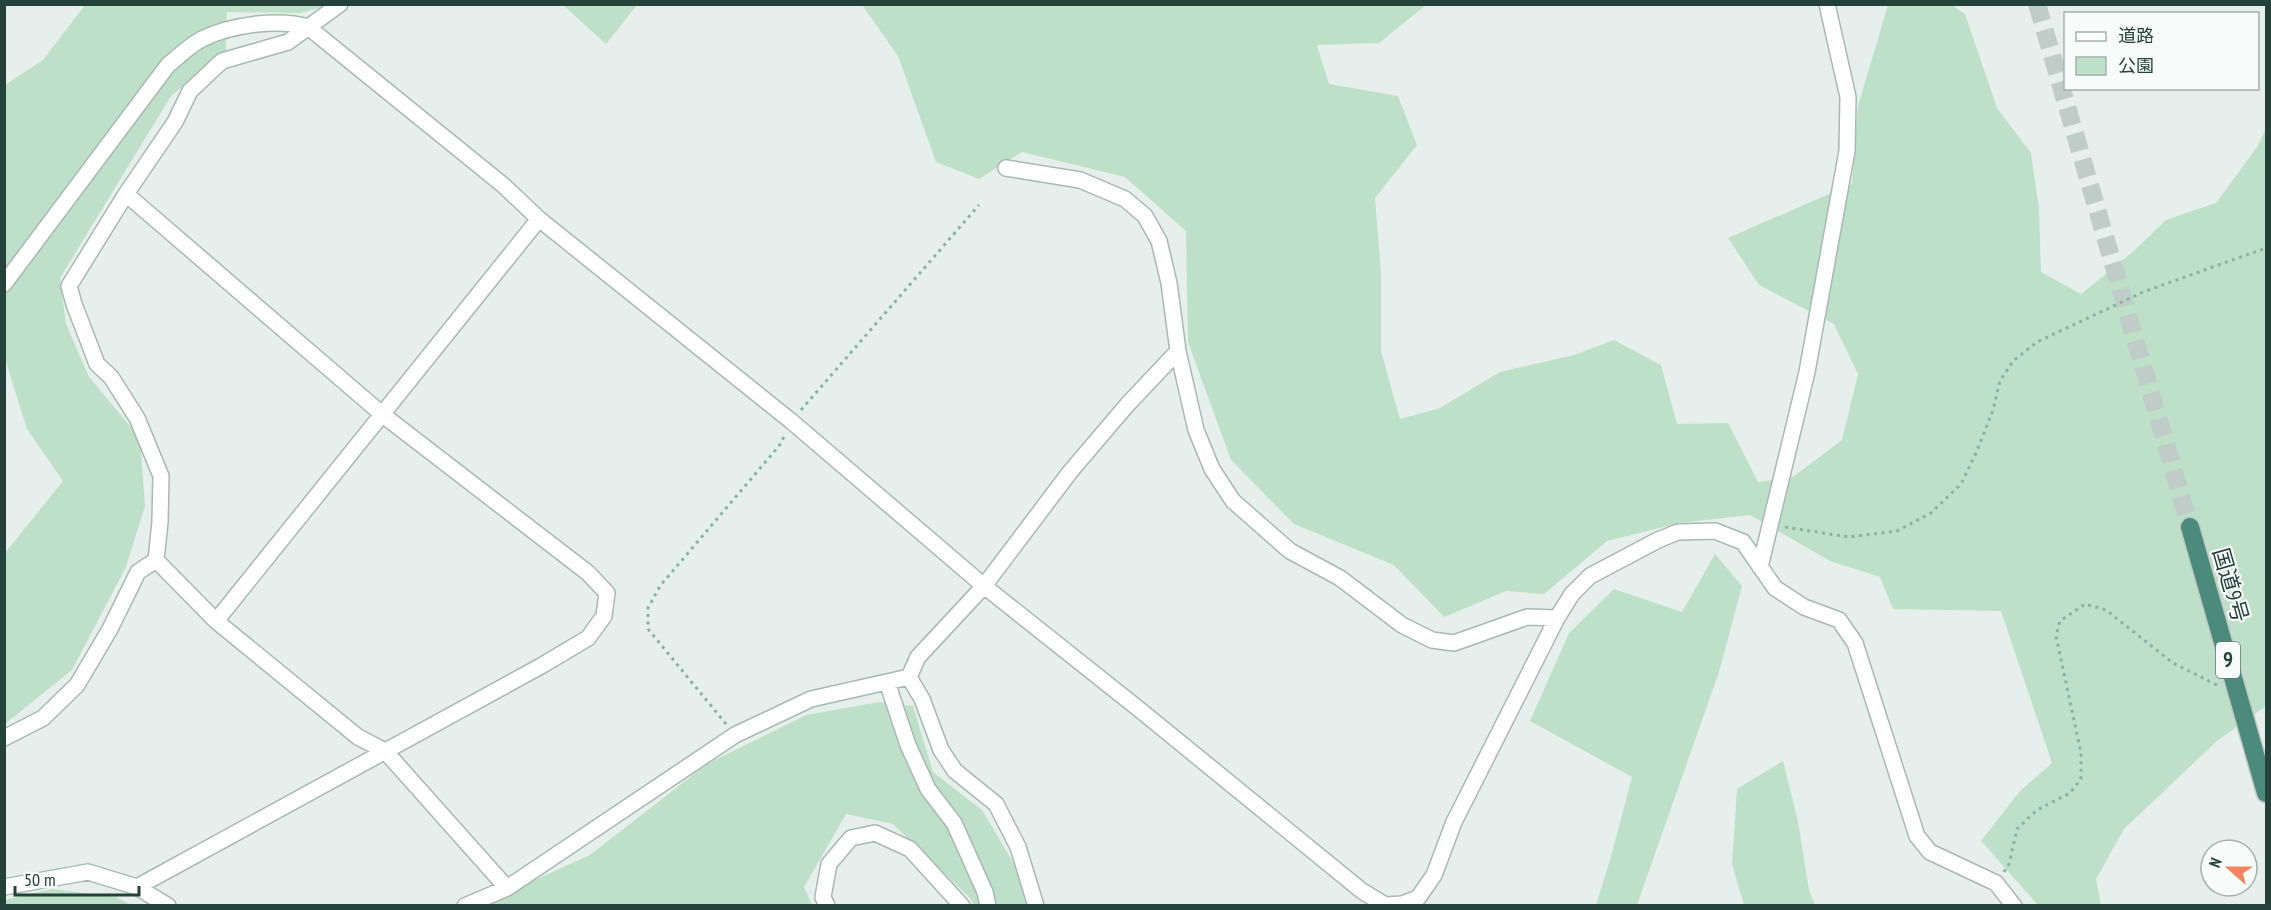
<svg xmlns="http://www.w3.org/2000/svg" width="2271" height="910" font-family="'PT Sans Narrow','Noto Sans JP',sans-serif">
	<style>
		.green { fill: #bfe0c8 }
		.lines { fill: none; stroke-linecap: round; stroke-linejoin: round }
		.trunk-tunnel { stroke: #bfccc8; stroke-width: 18; stroke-dasharray: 18 9; stroke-linecap: butt }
		.minor-casing { stroke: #a8b8b2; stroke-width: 18 }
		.trunk-casing { stroke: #c2cac8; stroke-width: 21 }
		.path { stroke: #86b3a5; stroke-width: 3; stroke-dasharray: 3 4.5; stroke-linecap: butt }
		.minor { stroke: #fff; stroke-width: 15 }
		.trunk { stroke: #4c8a7c; stroke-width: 18 }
		.labels { text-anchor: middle; stroke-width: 4.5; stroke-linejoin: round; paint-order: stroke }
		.shield { fill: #f7fbf9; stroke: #637a73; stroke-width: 1.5 }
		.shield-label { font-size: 21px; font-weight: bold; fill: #24423a }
		.street-label { font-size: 22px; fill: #24423a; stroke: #f7fbf9 }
	</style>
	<rect width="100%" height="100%" fill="#e6efeb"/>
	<path class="green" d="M85 5H330L300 13 227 12 226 50 171 96 60 278 66 324 89 377 140 438 145 506 126 567 72 670 5 724V553L63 481 27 429 5 359V85L43 60Z
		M563 5H637L606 44Z
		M862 5H1426L1379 43 1317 45 1329 84 1398 96 1417 145 1375 198 1381 273V351L1400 419 1440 408 1500 372 1574 355 1614 340 1661 365 1677 424 1728 423 1758 482 1793 477 1842 440 1858 374 1834 324 1759 285 1728 238 1852 184 1858 106 1888 5H1952L1965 14 1997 108 2031 153 2039 209 2041 272 2081 294 2135 250 2166 220 2216 203 2257 147 2266 129V706L2217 741 2124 829 2096 879 2101 905H2038L1981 841 2020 791 2052 763 2001 611 1893 609 1880 577 1830 561 1750 515 1680 523 1607 541 1544 594 1506 591 1444 617 1394 565 1294 524 1231 460 1188 342 1186 231 1125 177 1022 152 979 179 936 162 898 56Z
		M1715 554 1742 586 1719 672 1637 905H1596L1610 860 1632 777 1530 721 1569 633 1614 589 1682 612Z
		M879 702 913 706 933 772 982 810 1017 869 1029 905H974L970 898 893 824 846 814 804 887 812 905 477 906 590 855 707 764 806 715Z
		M1783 761 1798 821 1809 890 1815 905H1744L1732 864 1737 789Z
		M52 889 116 897 131 905H5V900Z"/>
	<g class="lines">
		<path class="trunk-tunnel" d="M2037 4 2190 527"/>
		<defs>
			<path id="minor" d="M1006 168 1080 180 1125 199 1145 216 1159 241 1169 283 1178 351 1196 430 1212 469 1233 501 1290 551 1340 578 1402 625 1432 640 1454 643 1527 617 1557 618
				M126 194 383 415 588 573 607 593 604 616 588 638 541 666 137 887
				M4 284 168 65C178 57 190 45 202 39 230 25 278 18 308 27L503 185 539 219 791 421 984 586 1140 710 1362 891 1385 905 1402 904 1418 898 1434 875 1454 822 1557 618 1572 594 1590 576 1658 540 1678 532 1715 531 1743 542 1775 588 1804 607 1839 620 1855 643 1917 836 1930 852 1996 883 2014 906
				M156 560 216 621 358 737 385 751 507 888
				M1760 567 1807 372 1847 151 1848 97 1827 4
				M216 621 539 219
				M909 677 918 657 984 586 1070 472 1127 405 1178 351
				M909 677 922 699 941 750 955 771 996 804 1018 847 1036 906
				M887 682 908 745 928 789 954 823 985 892 988 906
				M4 738 43 718 77 685 110 629 138 572 156 560 160 522 161 476 137 418 111 377 97 364 74 304 69 286 126 194 175 122 190 91 222 61 288 42 340 4
				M4 887 88 872 137 887 168 906
				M465 906 507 888 735 735 811 699 909 677
				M827 906 823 897 829 864 851 838 875 833 910 849 962 906"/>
			<path id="trunk" d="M2190 527 2266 793"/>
		</defs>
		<use href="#minor" class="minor-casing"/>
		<use href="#trunk" class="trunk-casing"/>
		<path class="path" d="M801 410 979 205
			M1785 527 1849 537 1897 531 1931 513 1961 484 1976 453 1993 410 2000 381 2013 361 2037 342 2143 292 2266 248
			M726 724 648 629V608L660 586 779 446 785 435
			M2004 872 2009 864 2017 829 2037 810 2070 793 2081 779V753L2056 636 2060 621 2085 604 2106 610 2173 663 2217 685"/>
		<use href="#minor" class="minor"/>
		<use href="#trunk" class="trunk"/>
	</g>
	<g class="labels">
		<rect class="shield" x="2216" y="642" width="24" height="36" rx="4.5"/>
		<g class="shield-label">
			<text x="2228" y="667">9</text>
		</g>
		<g class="street-label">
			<text transform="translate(2231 585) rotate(74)" y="8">国道9号</text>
		</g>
	</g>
	<rect width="2271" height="910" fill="none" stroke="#24423a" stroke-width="12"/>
	<rect x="2064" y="12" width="195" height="78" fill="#f7fbf9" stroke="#a3b1ad" stroke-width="1.5"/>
	<rect x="2076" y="32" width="30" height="9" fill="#ffffff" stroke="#a3b1ad" stroke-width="1.5"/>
	<text x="2118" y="42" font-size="18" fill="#24423a">道路</text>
	<rect x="2076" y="57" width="30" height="18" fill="#bfe0c8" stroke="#a3b1ad" stroke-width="1.5"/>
	<text x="2118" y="72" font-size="18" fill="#24423a">公園</text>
	<g transform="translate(2229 868) rotate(291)"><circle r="28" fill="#f7fbf9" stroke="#a3b1ad" stroke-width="1.5"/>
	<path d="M0-4.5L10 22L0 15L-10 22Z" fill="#f4845f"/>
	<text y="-9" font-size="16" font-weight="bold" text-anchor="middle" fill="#24423a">N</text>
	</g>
	<path d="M15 886v9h124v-9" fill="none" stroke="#24423a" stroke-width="3"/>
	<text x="24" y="886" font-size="18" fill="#24423a" stroke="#f7fbf9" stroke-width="4.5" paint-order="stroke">50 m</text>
</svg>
